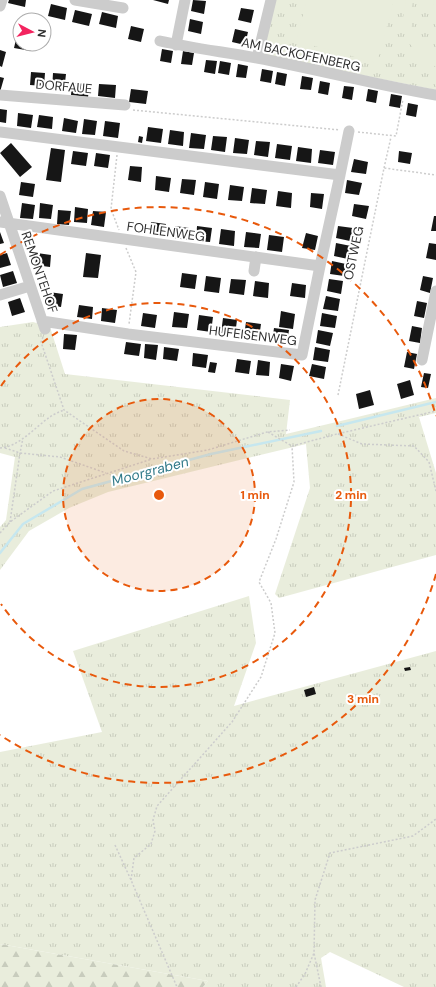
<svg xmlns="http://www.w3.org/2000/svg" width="436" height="987" font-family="'DM Sans',sans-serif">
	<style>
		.grass { fill: url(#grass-tufts) }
		.forest { fill: url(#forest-firs) }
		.pitch { fill: #e9eddc }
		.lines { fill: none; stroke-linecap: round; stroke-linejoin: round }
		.stream { stroke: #c6e7ef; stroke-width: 2.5 }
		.building { fill: #161616 }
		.path { stroke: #ccc; stroke-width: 1.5; stroke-dasharray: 2 2; stroke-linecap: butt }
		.minor { stroke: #ccc; stroke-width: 11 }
		.ring { fill: none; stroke: #e8590c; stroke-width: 2; stroke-dasharray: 7 5 }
		.labels { text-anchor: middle; stroke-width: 4; stroke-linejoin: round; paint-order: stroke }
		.street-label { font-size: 13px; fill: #2f2f2f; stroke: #fff }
		.water-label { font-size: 14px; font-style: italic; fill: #327b8a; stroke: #fff }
		.centre { fill: #e8590c; stroke: #fff; stroke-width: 2 }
		.ring-label { font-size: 12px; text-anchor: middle; font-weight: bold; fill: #e8590c; stroke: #fff; stroke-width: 4; stroke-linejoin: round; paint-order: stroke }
	</style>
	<defs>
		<pattern id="grass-tufts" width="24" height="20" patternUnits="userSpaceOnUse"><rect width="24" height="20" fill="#e9eddc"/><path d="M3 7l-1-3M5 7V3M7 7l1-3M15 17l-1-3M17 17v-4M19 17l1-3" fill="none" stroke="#c8ccbd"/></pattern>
		<pattern id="forest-firs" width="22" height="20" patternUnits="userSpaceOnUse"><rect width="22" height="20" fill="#e9eddc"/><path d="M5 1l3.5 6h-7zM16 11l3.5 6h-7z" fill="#c8ccbd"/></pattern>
	</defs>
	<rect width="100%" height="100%" fill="#fff"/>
	<path class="grass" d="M275 0H436V90L262 55Z
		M33 322 50 327 65 374 290 400 286 434 345 420 436 398V413L419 417 436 473V555L279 598 275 594 310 488 306 444 108 492 69 508 29 531 0 570V527L6 520 15 457 0 453V327Z
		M249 596 256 643 234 706 436 651V987H404L330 952 321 958 326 987H203L208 981 0 944V752L102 732 73 651Z"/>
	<path class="forest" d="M0 944 208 981 203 987H0Z"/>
	<path class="pitch" d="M307 0H394L377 63 296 41Z
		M406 0H413L410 19 414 36 424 50 436 58V67L419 56 407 40 403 18Z
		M434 0H436V22L428 20 430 9H432Z"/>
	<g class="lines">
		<path class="stream" d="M337 426 436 402
			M0 553 23 524 82 489 211 454 321 431"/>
	</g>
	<path class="building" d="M9 0H26L25 7 8 3Z
		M153 0H169L168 4Z
		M193 0 206 1 204 14 191 11Z
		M51 4 67 8 65 20 48 16Z
		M241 8 254 10 251 23 238 20Z
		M75 10 92 14 89 26 72 22Z
		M102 12 118 16 116 28 99 24Z
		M190 19 203 22 201 34 188 31Z
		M131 26 144 29 141 42 128 39Z
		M235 29 248 32 245 45 232 42Z
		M17 35 20 36V44H32L31 51 14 48Z
		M162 49 173 51 171 63 160 61Z
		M0 50 6 52 2 67 0 66Z
		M183 51 194 53 192 65 181 64Z
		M206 60 217 61 215 74 204 72Z
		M220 61 231 63 229 75 218 73Z
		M238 64 248 66 246 78 236 77Z
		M262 69 273 71 271 83 260 81Z
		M31 72 45 73 44 86 30 85Z
		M277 72 287 74 285 86 275 84Z
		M53 73 66 74 64 91 52 90Z
		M302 76 313 78 311 90 300 89Z
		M0 77 4 78 0 92Z
		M320 81 330 83 328 95 318 93Z
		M72 83 90 84 88 97 71 95Z
		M99 84 116 85 115 98 98 96Z
		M344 86 354 87 352 100 342 98Z
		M131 89 148 91 146 104 129 102Z
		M368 89 378 91 376 103 366 101Z
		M391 94 402 96 400 108 389 106Z
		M408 103 418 105 416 117 406 115Z
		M0 109 7 110 6 123 0 122Z
		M18 113 33 115 31 128 17 126Z
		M39 115 53 117 52 129 37 127Z
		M64 118 78 121 76 133 62 131Z
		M84 119 97 121 95 135 82 134Z
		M105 121 120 123 118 138 103 136Z
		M148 127 163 129 161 143 146 141Z
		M170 130 184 132 183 146 168 144Z
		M191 133 206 135 204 149 189 148Z
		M139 136 143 137 142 143 138 142Z
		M213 136 227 137 225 152 211 150Z
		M235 138 249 140 247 154 233 153Z
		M256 141 270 142 268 157 254 155Z
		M11 143 32 167 20 177 0 153Z
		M277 144 292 146 290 160 275 158Z
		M298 147 312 149 311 163 296 161Z
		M51 148 65 150 61 182 46 180Z
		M320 150 335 152 333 165 318 163Z
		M73 151 88 153 86 166 71 164Z
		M399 151 412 153 410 164 398 162Z
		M96 153 110 155 108 168 94 166Z
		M354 159 368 162 366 174 351 172Z
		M130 166 142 167 141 182 128 180Z
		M156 176 171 178 169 192 155 190Z
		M182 179 196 180 194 195 180 193Z
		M347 180 362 183 359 195 345 193Z
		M21 182 35 184 33 197 19 195Z
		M205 182 219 184 217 199 203 197Z
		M230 185 244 187 242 201 228 200Z
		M252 188 267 190 265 204 250 203Z
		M278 191 292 193 291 208 276 206Z
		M311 193 324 194 322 209 310 207Z
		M22 203 35 205 33 219 20 218Z
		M40 203 53 205 51 219 39 218Z
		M354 204 369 206 366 219 352 216Z
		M75 207 88 209 87 223 74 222Z
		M58 210 71 211 69 225 57 224Z
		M93 211 106 212 104 227 91 225Z
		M434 216H436V231H431Z
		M151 222 166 224 164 236 150 234Z
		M175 226 189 228 188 240 173 238Z
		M197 226 212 228 210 242 196 241Z
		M338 226 353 228 350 241 336 238Z
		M221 229 235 231 234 246 219 244Z
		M0 232 4 243 0 244Z
		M246 232 261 234 259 248 244 247Z
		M306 233 318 236 315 250 302 248Z
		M269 235 284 237 282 252 267 250Z
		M336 243 351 246 348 259 334 256Z
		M429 243 436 244V260L426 258Z
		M7 253 11 265 0 268V255Z
		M37 253 51 255 50 267 35 265Z
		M86 253 101 255 98 278 83 277Z
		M332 261 346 264 344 276 330 274Z
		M13 271 17 283 3 287 0 275Z
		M182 273 197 275 195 289 180 287Z
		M206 276 221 278 219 293 204 291Z
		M423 276 433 278 430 293 420 290Z
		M231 279 246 280 244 295 229 293Z
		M329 279 343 281 341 294 327 291Z
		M255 281 269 283 268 298 253 296Z
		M292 283 306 285 305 298 290 296Z
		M49 292 63 294 61 307 47 305Z
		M326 296 340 299 338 311 323 309Z
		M20 298 25 312 12 316 8 302Z
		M417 301 427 303 424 318 414 316Z
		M79 305 93 307 92 319 77 317Z
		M102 308 117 310 115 323 101 321Z
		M281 311 295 314 293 329 279 327Z
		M174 312 189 314 187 328 172 327Z
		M143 313 157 315 155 328 141 326Z
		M322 313 337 316 335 328 320 326Z
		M199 315 213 317 211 332 197 330Z
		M223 318 237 320 235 335 221 333Z
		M246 322 261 324 259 338 244 336Z
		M412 326 422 328 420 343 409 341Z
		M274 328 289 330 287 344 272 342Z
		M318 330 333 333 330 346 316 343Z
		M64 334 77 335 75 350 63 349Z
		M126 342 141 344 139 356 124 354Z
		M145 344 158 345 156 360 144 358Z
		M164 347 179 349 177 361 163 359Z
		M315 347 330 350 328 362 313 360Z
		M407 352 417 354 414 369 404 367Z
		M193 353 208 355 206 368 192 366Z
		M237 359 251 361 249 374 235 372Z
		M258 360 270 362 269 376 256 375Z
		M210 362 217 363 215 373 208 372Z
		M281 364 294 366 291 381 279 378Z
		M312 364 326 367 324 379 309 376Z
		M424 373 431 374 428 388 421 387Z
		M410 380 414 395 401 399 397 384Z
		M370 390 374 405 359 409 356 394Z
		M410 667 411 670 405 671 404 668Z
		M314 687 316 694 306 697 304 690Z"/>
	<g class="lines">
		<path class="path" d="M133 110 340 130
			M358 132 396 136 403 99
			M117 155 111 209 119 230
			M384 168 391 137
			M126 248 136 272 129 324
			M43 337 41 342 64 410 124 451 152 459 208 450 267 432 290 430
			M338 395 384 168 436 175
			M268 432 292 446 337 434 436 411
			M338 434 362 444 414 446 429 462 436 491
			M0 448C19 447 35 427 50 417 54 414 59 412 64 410
			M5 448 20 453 60 457 106 473
			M10 522 20 453 23 438
			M0 533 10 522 53 491 152 459
			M115 845 131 880 177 987
			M131 880 134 858 151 844 155 831 153 820 157 806 232 722 261 677 275 633 271 603 259 582 276 539 294 482 292 446
			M296 987 305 974 314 953
			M321 987 314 953 315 900 330 853 413 836 436 819"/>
		<path class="minor" d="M75 0 123 8
			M0 6 2 0
			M160 41C192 48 224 52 257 58 317 69 376 85 436 95
			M176 45 185 0
			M257 58 271 0
			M0 95 125 105
			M0 132 340 175 320 266 302 355 128 334 42 321
			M340 175 349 131
			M0 196 45 329
			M0 222 320 266
			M254 271 256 257
			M0 295 30 286
			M422 360 436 291"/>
	</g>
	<circle cx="159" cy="495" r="96" fill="#e8590c" fill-opacity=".12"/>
	<g class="ring">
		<circle cx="159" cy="495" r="96"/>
		<path d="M1 386A192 192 0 1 1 1 604"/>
		<path d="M436 574A288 288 0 0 1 0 735M0 255A288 288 0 0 1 436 416"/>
	</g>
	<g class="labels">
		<g class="street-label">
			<text transform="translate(301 54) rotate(12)" y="5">AM BACKOFENBERG</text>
			<text transform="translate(64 86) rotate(5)" y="5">DORFAUE</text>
			<text transform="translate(166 231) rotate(8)" y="5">FOHLENWEG</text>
			<text transform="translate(353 253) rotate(-78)" y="5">OSTWEG</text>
			<text transform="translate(40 272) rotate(71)" y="5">REMONTEHOF</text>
			<text transform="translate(253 335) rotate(7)" y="5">HUFEISENWEG</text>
		</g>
		<g class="water-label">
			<text transform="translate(150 471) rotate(-15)" y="5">Moorgraben</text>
		</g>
	</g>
	<circle cx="159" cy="495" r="6" class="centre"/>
	<g class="ring-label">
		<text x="255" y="499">1 min</text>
		<text x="351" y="499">2 min</text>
		<text x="363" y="703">3 min</text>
	</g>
	<g transform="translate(32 32) rotate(97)"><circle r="19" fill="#ffffff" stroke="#acacac"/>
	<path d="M0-3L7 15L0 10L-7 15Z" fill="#f3245f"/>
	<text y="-6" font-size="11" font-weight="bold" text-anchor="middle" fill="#2f2f2f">N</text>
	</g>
</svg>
